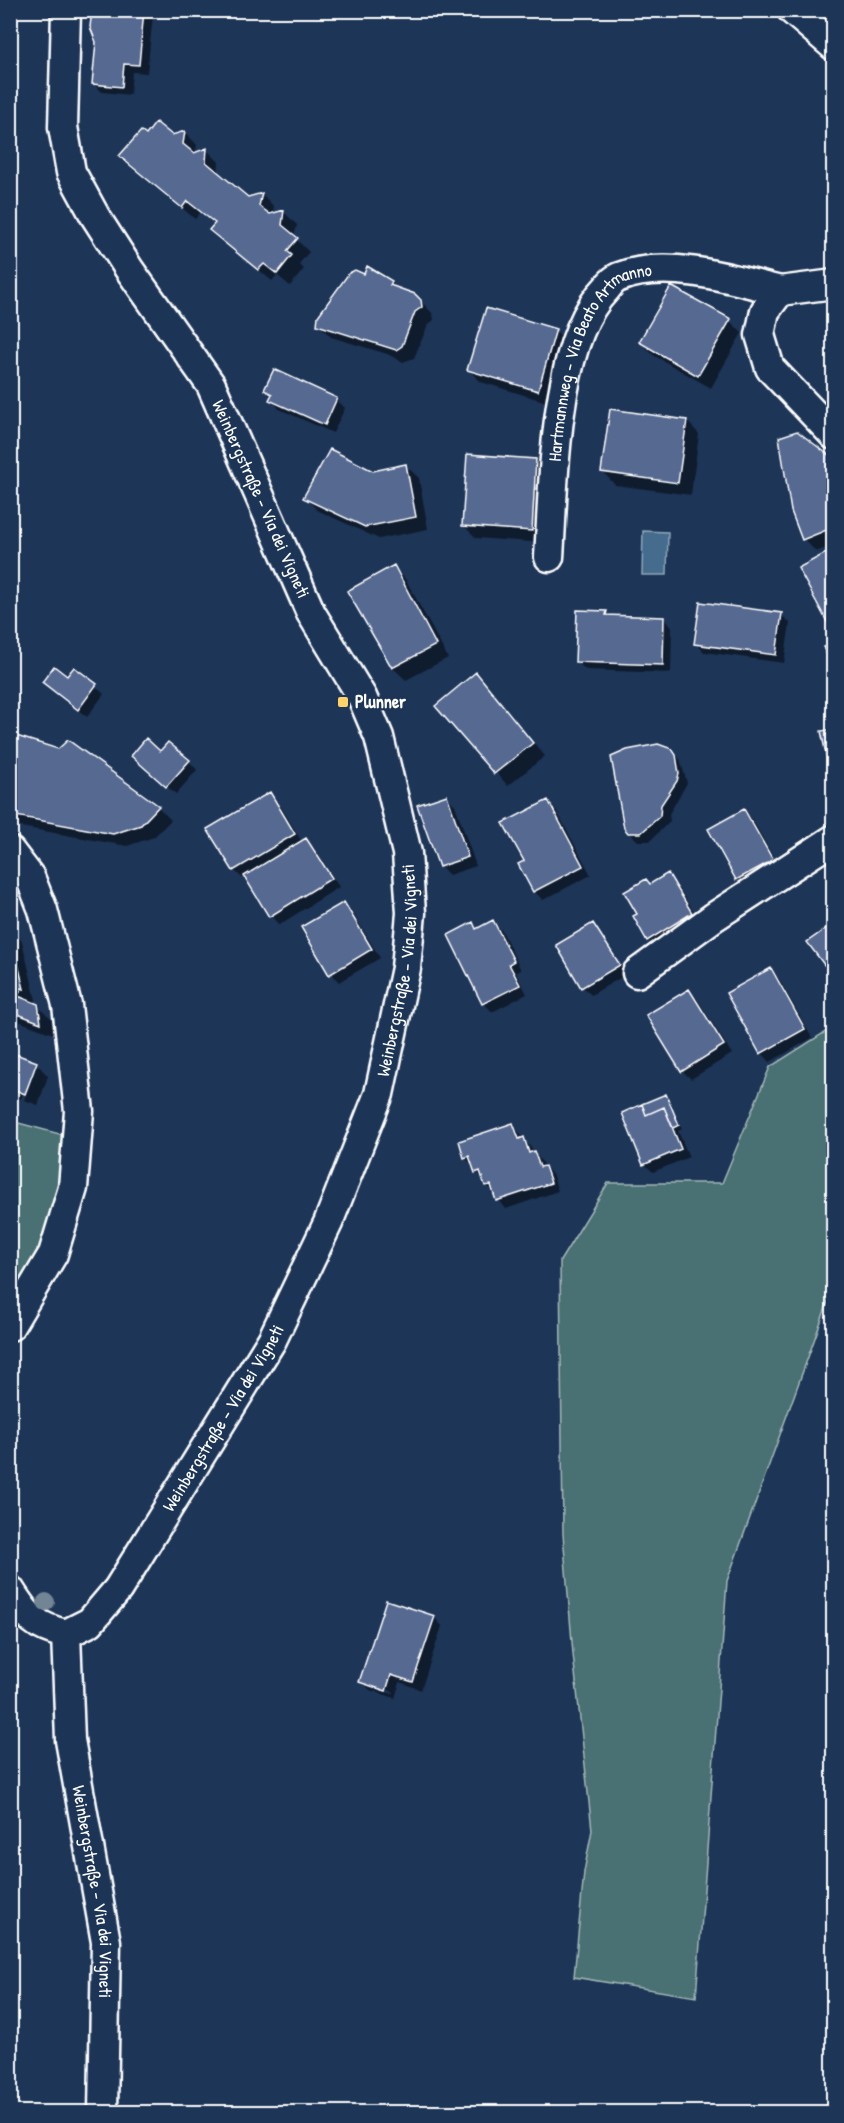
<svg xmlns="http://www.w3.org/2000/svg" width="844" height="2123" font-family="'Patrick Hand',sans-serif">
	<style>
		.green { fill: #4a7072; stroke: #a4b8b8; stroke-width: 1.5 }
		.water { fill: #446c8c; stroke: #8fa7ba; stroke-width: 1.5 }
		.shadow { fill: #0007; fill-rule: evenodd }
		.building { fill: #566991; stroke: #fff; stroke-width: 1.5 }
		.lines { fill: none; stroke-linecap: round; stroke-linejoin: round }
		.minor-casing { stroke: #fff; stroke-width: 33 }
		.minor { stroke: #1d3557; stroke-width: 28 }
		.tree { fill: #728595 }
		.poi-dot { fill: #ffd166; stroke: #1d3557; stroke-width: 2 }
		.labels { text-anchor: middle; stroke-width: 4.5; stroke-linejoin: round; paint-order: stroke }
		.street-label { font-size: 18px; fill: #fff; stroke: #1d3557 }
		.poi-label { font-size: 18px; font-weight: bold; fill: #fff; stroke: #1d3557; text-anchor: start }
	</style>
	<rect width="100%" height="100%" fill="#1d3557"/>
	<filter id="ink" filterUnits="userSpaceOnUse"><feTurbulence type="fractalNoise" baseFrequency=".0167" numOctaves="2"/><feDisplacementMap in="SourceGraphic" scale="12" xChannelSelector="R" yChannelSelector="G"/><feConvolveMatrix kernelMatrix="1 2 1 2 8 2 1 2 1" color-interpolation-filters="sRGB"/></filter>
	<g filter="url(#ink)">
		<path class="green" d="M833 1027V1288L727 1581 696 1997 574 1977 584 1872 592 1830 573 1654 563 1534 560 1261 608 1183H722L770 1067Z
			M11 1121 82 1140V1178L11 1342Z"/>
		<path class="water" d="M643 531 668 532 667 575H642Z"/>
		<path class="shadow" d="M93 10H149L153 15 147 73 132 72 130 95 102 92 93 83 98 42Z
			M185 132 197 145 195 154 207 150 219 162 218 174 248 198 262 194 274 207 272 215 284 212 297 225 294 237 309 252 299 264 304 269 290 286 277 275 272 281 211 230 216 225 201 212 195 219 121 156 146 137 171 136Z
			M391 282 398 290 415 295 433 314 434 320 428 325 414 358 403 362 387 354 331 337 318 324Z
			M487 310 556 331 568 343 550 403 481 382 468 369Z
			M730 321 742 333 711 388 653 355 641 342Z
			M266 390 336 399 345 408 333 433 279 409Z
			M687 421 699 434 691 495 615 485 603 472Z
			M536 460 549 473 544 543 476 538 463 525Z
			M834 461V545L816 552 804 539Z
			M406 466 419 478 428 529 379 539 317 510 305 497 373 473Z
			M834 557V629L800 568Z
			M394 567 406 580 448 658 406 680 393 668 378 640 370 631 349 591Z
			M606 612 610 616 664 618 672 627 671 673 586 670 577 662Z
			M781 615 790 623 784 663 704 652 696 643Z
			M75 669 104 694 87 717 43 682 68 678Z
			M476 674 545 756 508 786 437 706Z
			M10 736 58 751 68 742 158 807 171 820 154 837 127 846 10 825Z
			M671 750 680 759 687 783 669 814 670 821 650 841H638L629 832Z
			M160 753 189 761 197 770 176 794 141 765Z
			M269 794 278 802 302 842 306 840 314 848 339 887 279 925 271 916 246 876 242 878 234 870Z
			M447 797 455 805 476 866 449 875 440 866Z
			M548 801 556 810 591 875 543 900 534 891 526 862Z
			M744 811 752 819 780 869 746 887 738 879Z
			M667 875 676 884 700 922 657 949 648 940 639 914 650 886Z
			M344 904 352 912 380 958 339 982 331 974Z
			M493 922 502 931 521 970 516 973 527 994 492 1012 484 1003 472 924 478 929Z
			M592 925 627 974 591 995 583 987Z
			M10 929 22 941 36 1000 33 1003 51 1018 53 1034 10 1018Z
			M771 970 779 979 812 1038 770 1062 762 1053Z
			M689 991 697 999 732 1054 691 1079 682 1071Z
			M10 1054 36 1063 48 1076 38 1105 24 1100 36 1068H33L21 1099 10 1095Z
			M666 1096 682 1129 678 1131 689 1157 653 1172 644 1164Z
			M513 1125 553 1176 558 1191 506 1209 465 1157Z
			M434 1617 442 1626 421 1690 400 1682 395 1698 370 1690 361 1681ZM369 1683 394 1692 393 1694 369 1687Z"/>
		<path class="building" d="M92 10H144L139 65 124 64 122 87 92 84 96 42 90 27Z
			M156 122 172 135 185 131 183 144 194 153 207 148 206 162 248 197 262 193 259 206 270 214 284 210 282 225 298 238 287 251 292 255 277 274 264 264 258 270 209 230 215 223 187 201 182 208 119 156 141 131 146 135Z
			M367 266 392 281 390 285 415 294 421 300 422 307 415 312 402 346 396 350 317 325 318 316 349 273 355 270 364 274Z
			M671 286 731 319 698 376 639 342Z
			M486 308 556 329 538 391 467 370Z
			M274 369 337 398 325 425 269 400 272 394 264 390Z
			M610 409 687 420 678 483 601 472Z
			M797 431 834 459V527L802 540 791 511 779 437Z
			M330 449 373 471 406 464 416 517 365 527 303 498Z
			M467 454 536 459 532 531 462 526Z
			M828 552 831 557 834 556 831 629 798 568Z
			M394 565 436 645 392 668 347 591Z
			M700 602 782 613 776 655 694 644Z
			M577 610 607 611 606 615 664 617 663 665 575 662Z
			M834 644V675L824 647Z
			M54 666 67 676 74 667 97 684 78 710 42 682Z
			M476 672 533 743 494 774 435 706Z
			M834 729V787H833L821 731Z
			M10 734 58 749 68 740 159 806 141 825 113 834 10 815Z
			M146 738 160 751 168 742 190 760 166 787 131 756Z
			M658 744 672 749 676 755 679 774 677 781 661 805 660 816 641 833H628L624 828 611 757 627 750Z
			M270 792 295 834 233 871 207 829Z
			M447 795 468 857 439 867 417 805Z
			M548 800 583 866 533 892 518 864 524 861 503 823Z
			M744 809 773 860 736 880 708 829Z
			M306 838 332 878 269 917 244 876Z
			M668 873 692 913 647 941 633 916 637 914 624 892 646 879 650 884Z
			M344 902 372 949 329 975 301 927Z
			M493 920 514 961 509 964 520 985 482 1004 448 935 473 922 476 929Z
			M593 923 620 965 581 988 556 945Z
			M834 923V978L807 942Z
			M10 931 24 989 21 988 18 996 38 1004 41 1023 10 1011Z
			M771 968 805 1029 760 1054 726 993Z
			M689 989 724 1045 681 1072 646 1015Z
			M10 1052 37 1062 25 1094 10 1088Z
			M666 1094 679 1125 673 1128 664 1107 646 1115 642 1104Z
			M642 1104 646 1115 664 1107 681 1149 643 1165 622 1113Z
			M513 1123 519 1139 524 1137 529 1153 534 1151 540 1167 545 1166 551 1183 496 1201 491 1185 485 1186 480 1171 475 1173 469 1156 464 1158 459 1141Z
			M386 1600 435 1616 413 1682 391 1675 386 1691 359 1682Z"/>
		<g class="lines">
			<defs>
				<g id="minor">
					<path d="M792 10 834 46"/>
					<path d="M834 284 780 291 765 311 760 335 770 368 834 435"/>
					<path id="s1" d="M549 557C554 485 553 342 606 289 609 285 614 279 619 277 666 258 734 279 780 291"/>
					<path d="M10 851 30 877 43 910 67 1005 79 1111 73 1188 53 1254 10 1326"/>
					<path d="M637 973 714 917 834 839"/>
					<path id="s2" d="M10 1590C27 1617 35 1627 66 1634L90 1622 118 1589 272 1340 328 1223 379 1094 406 968 411 913 407 853 379 737 362 697 311 613 211 385 129 269 95 216 71 172 63 127 66 10"/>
					<path id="s3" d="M66 1634 70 1740 106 1942 103 2112"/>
				</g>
			</defs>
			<use href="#minor" class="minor-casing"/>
			<use href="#minor" class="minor"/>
		</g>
		<circle class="tree" cx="46" cy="1602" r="9"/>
	</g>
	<rect class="poi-dot" x="337" y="696" width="12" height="12" rx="3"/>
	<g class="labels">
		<g class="street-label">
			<text dy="6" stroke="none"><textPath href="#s1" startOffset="213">Hartmannweg - Via Beato Artmanno</textPath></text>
			<text transform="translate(261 499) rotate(66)" y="6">Weinbergstraße - Via dei Vigneti</text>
			<text dy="6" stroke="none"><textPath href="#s2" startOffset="831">Weinbergstraße - Via dei Vigneti</textPath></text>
			<text dy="6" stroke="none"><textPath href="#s2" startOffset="345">Weinbergstraße - Via dei Vigneti</textPath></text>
			<text dy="6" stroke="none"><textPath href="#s3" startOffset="260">Weinbergstraße - Via dei Vigneti</textPath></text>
		</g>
		<g class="poi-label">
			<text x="355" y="708">Plunner</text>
		</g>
	</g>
	<rect width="844" height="2123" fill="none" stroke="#1d3557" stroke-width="36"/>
	<rect x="18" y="18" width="808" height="2087" fill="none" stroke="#fff" stroke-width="2" filter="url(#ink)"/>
</svg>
